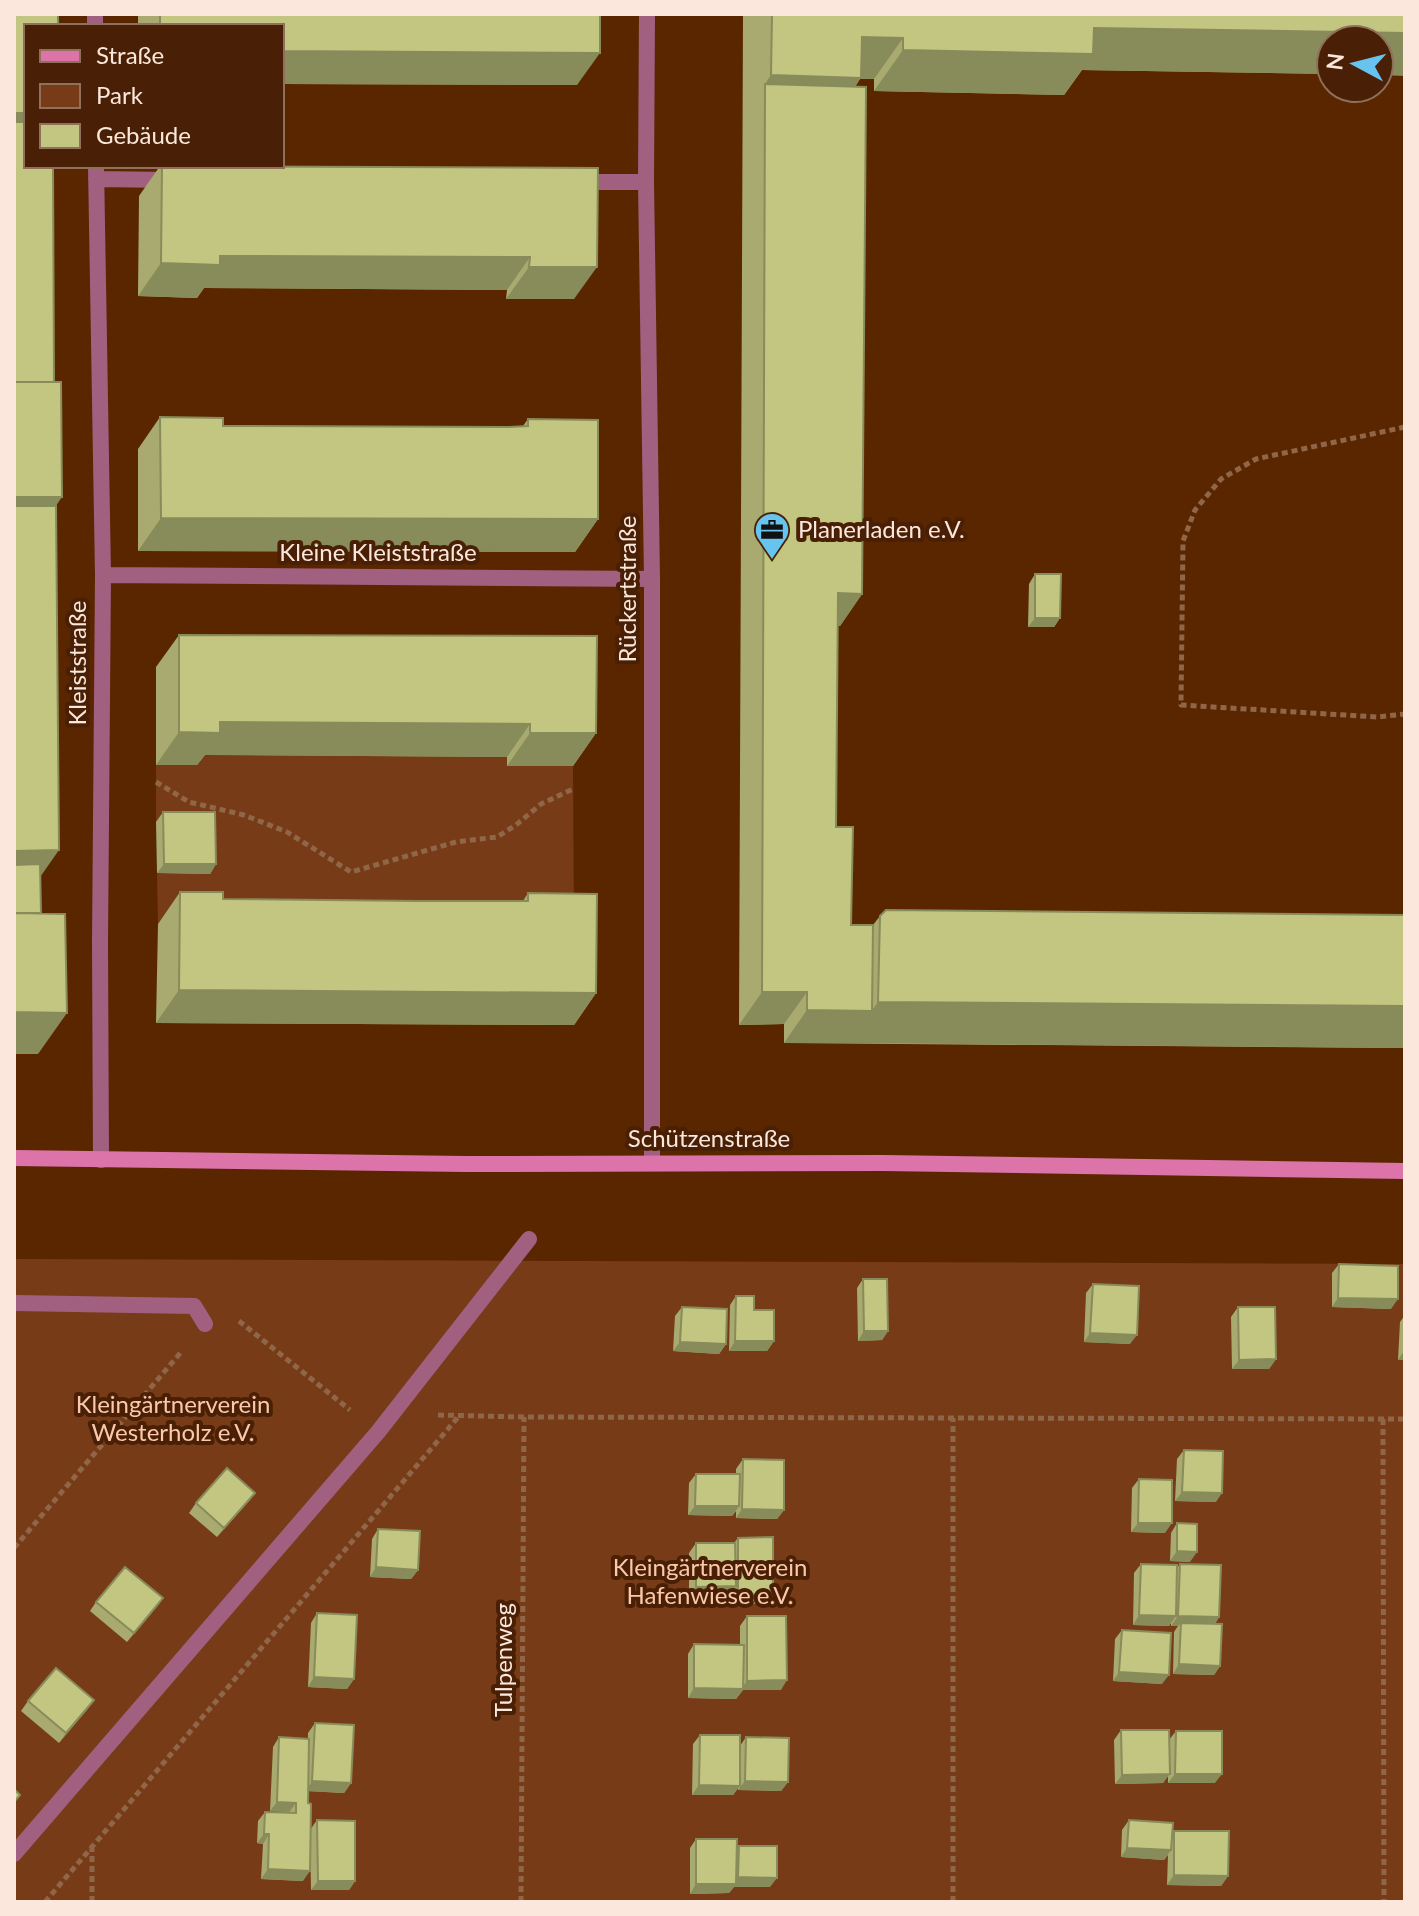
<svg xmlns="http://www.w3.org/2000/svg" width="1419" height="1916" font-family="Lato,sans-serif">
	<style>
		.green { fill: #773c17 }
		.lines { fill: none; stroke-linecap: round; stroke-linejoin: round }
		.path { stroke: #906649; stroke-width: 5; stroke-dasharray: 6 4; stroke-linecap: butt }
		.lane { stroke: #a26080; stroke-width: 16 }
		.street { stroke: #a26080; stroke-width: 16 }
		.secondary { stroke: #dc74a9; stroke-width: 16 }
		.wall { fill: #a8aa6f }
		.shaded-wall { fill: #888b5a }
		.building { fill: #c3c681; stroke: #888b5a; stroke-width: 2 }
		.labels { text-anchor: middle; stroke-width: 8; stroke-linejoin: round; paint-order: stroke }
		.poi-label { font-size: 24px; fill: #fbe7dc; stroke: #492005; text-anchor: start }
		.street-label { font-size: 24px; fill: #fbe7dc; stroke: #492005 }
		.park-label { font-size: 24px; fill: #fcc8ab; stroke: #492005 }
	</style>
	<rect width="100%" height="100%" fill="#5a2600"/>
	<path class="green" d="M197 755 507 757 508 766H573L574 926 158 924 157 873 209 874V822H156V765H197Z
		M14 1259 1405 1264V1902H14Z"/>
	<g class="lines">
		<path class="path" d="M1405 427 1256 459 1221 479 1195 510 1183 541 1181 705 1377 717 1405 714
			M156 782 189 802 244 815 287 832 351 872 456 842 497 837 516 825 541 804 573 789
			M239 1321 350 1410
			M438 1415 524 1417 1405 1419
			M1383 1419 1384 1902
			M14 1548 182 1351
			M45 1902 459 1416
			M92 1902V1848
			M521 1902 524 1417
			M953 1902V1418"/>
		<path class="lane" d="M14 1303 194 1306 205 1324
			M14 1854 378 1432 529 1239"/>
		<path class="street" d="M95 14V26
			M647 14 646 182 652 579V1163
			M96 166 103 575 100 943 101 1160
			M96 179 171 180
			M578 182H646
			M103 575 652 579"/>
		<path class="secondary" d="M14 1158 466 1164 883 1163 1405 1171"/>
	</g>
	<path class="wall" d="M138 14H600L577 85 282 84V26H138Z
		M743 14H1405L1331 40V74L1082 70 1064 95 874 91V79H860L855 87 862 594 840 626H837L836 827 851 925H873L880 916 1405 1048 784 1043V1024L739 1025Z
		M160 166H242L598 168 574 299H506L507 290 204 288 197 298 138 296 139 196Z
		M160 417 223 426H523L528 419 598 519 575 552 138 551V449Z
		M1035 574 1060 618 1054 627H1028L1029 584Z
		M179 635 596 733 573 766H507V757L205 755 197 765H156V667Z
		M163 812 216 864 210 874 157 873 156 822Z
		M180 892 223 899 523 901 528 893 596 993 574 1025 156 1023 158 924Z
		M1339 1264 1391 1309 1332 1307V1273Z
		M863 1279 888 1331 882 1340 858 1341 857 1288Z
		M1093 1284 1130 1344 1084 1342 1086 1293Z
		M736 1296 754 1310 774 1341 767 1351H729L730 1305Z
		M682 1307 726 1344 719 1354 673 1351 675 1316Z
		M1238 1307 1276 1359 1269 1369H1232L1231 1317Z
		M1405 1315V1360H1398L1400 1322Z
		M1184 1450 1216 1502 1175 1501 1177 1459Z
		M743 1459 784 1510 777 1519 736 1518V1511L732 1516 688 1515 689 1483 696 1474H736V1469Z
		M1139 1479 1165 1533 1131 1532 1132 1488Z
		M255 1493 248 1502 217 1537 189 1513 196 1503Z
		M1177 1523 1190 1562 1170 1561 1171 1533Z
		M378 1529 418 1570 411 1579 370 1577 372 1539Z
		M738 1538 767 1604H732L731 1593 730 1596 689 1597V1553L696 1543H734Z
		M1141 1564 1177 1568 1180 1564 1219 1617 1215 1624 1220 1666 1214 1675 1173 1674 1174 1632 1178 1626H1171V1623L1169 1626 1133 1625 1134 1573Z
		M163 1598 127 1642 90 1611 96 1602Z
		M317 1613 354 1679 347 1689 308 1687 311 1623Z
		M747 1616 781 1690H743L736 1699 688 1698V1654L694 1644 740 1645V1626Z
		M1122 1630 1162 1684 1113 1681 1115 1639Z
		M94 1700 59 1743 21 1711 28 1701Z
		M315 1723 351 1783 344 1793 308 1791 310 1830 317 1820 355 1881 349 1890H311L310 1833 303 1881 261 1879 263 1844 257 1843 258 1821 265 1812H289L270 1811 273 1747 279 1737 308 1739V1733Z
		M1121 1730 1169 1740 1176 1731 1215 1783H1168V1775L1163 1783 1115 1784 1114 1740Z
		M700 1735 740 1746 746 1737 788 1782 781 1791 738 1790V1788L733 1795H692L693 1744Z
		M1129 1820 1172 1834 1174 1831 1228 1876 1221 1886 1167 1885 1168 1855 1164 1860 1121 1857 1122 1830Z
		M696 1839 736 1849 739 1846 770 1887H734L729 1893 690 1894V1848Z"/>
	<path class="shaded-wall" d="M1094 28 1405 33V76L1379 75V40H1331V74L1082 70 1064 95 874 91 903 50Z
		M862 37 903 38 874 79H860L832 119 765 84 771 75Z
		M282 51 600 53 577 85 282 84Z
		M14 113H26V154H14Z
		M220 256 530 257 507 290 204 288 197 298 138 296 161 263Z
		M529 267H597L574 299H506Z
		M14 497H62L33 539H14Z
		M161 518 598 519 575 552 138 551Z
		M838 593 862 594 840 626H815Z
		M1035 618H1060L1054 627H1028Z
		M220 722 530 724 507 757 205 755 197 765H156L179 732Z
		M530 733H596L573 766H507Z
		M59 850 36 883H14V851Z
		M164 864H216L210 874 157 873Z
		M179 990 596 993 574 1025 156 1023Z
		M762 992H807L784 1024 739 1025Z
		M878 1002 1405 1006V1048L849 1043Z
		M807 1010 872 1011 849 1043H784Z
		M14 1012 67 1013 38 1054H14Z
		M1338 1298 1398 1299 1391 1309 1332 1307Z
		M864 1331H888L882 1340 858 1341Z
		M1090 1333 1137 1335 1130 1344 1084 1342Z
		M735 1341H774L767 1351H729Z
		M680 1342 726 1344 719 1354 673 1351Z
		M1404 1351 1405 1360H1398Z
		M1276 1359 1269 1369H1232L1239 1360Z
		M1182 1492 1222 1493 1216 1502 1175 1501Z
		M255 1493 248 1502 217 1537 224 1528Z
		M695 1506H739L732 1516 688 1515Z
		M742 1509 784 1510 777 1519 736 1518Z
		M1138 1523H1172L1165 1533 1131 1532Z
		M1177 1551 1197 1552 1190 1562 1170 1561Z
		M376 1567 418 1570 411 1579 370 1577Z
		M736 1586 730 1596 689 1597 696 1587Z
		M773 1594 767 1604H732L738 1595Z
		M163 1598 156 1608 127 1642 134 1633Z
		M1139 1615 1176 1616 1169 1626 1133 1625Z
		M1178 1616 1219 1617 1212 1627 1181 1623 1178 1626H1171Z
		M1179 1664 1220 1666 1214 1675 1173 1674Z
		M1119 1672 1169 1675 1162 1684 1113 1681Z
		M314 1677 354 1679 347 1689 308 1687Z
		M787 1680 781 1690H743L736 1699 688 1698 694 1688 741 1689 747 1681Z
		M94 1700 87 1710 59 1743 66 1733Z
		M1170 1774 1163 1783 1115 1784 1122 1775Z
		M1175 1774H1222L1215 1783H1168Z
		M312 1781 351 1783 344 1793 306 1791Z
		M745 1781 788 1782 781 1791 738 1790Z
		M699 1785 740 1786 733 1795H692Z
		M277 1802 296 1803 289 1812 270 1811Z
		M264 1834H269L263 1844 257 1843Z
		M1127 1848 1171 1850 1164 1860 1121 1857Z
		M268 1869 310 1871 303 1881 261 1879Z
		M1174 1875 1228 1876 1221 1886 1167 1885Z
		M738 1877 777 1878 770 1887H734L729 1893 690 1894 696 1884H734Z
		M318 1881H355L349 1890H311Z"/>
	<path class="building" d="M14 14H58V26H26V113H14Z
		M160 14H600V53L282 51V26H160Z
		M772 14H1405V33L1094 28 1093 54 903 50V38L862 37 861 78 771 75Z
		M765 84 866 87 862 594 838 593 836 827H853L851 925H873L872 1011 807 1010V992H762Z
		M14 122H26V166H53L54 382H14Z
		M162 166 598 168 597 267H529L530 257 220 256V265L161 263Z
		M14 382H61L62 497H14Z
		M160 417 223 418V426L509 427 528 426V419L598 420V519L161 518Z
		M14 506H56L59 850 14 851Z
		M1035 574H1061L1060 618H1035Z
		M179 635 597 636 596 733H530V724L220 722V733L179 732Z
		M163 812H215L216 864H164Z
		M40 864 41 913H14V865Z
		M180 892H223V899L418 901H528V893L597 894 596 993 179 990Z
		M886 910 1405 915V1006L878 1002 880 916Z
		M14 913 65 914 67 1013 14 1012Z
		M1339 1264 1398 1266V1299L1338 1298Z
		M863 1279H887L888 1331H864Z
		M1093 1284 1139 1286 1137 1335 1090 1333Z
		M736 1296H754V1310H774V1341H735Z
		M682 1307 727 1309 726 1344 680 1342Z
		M1238 1307H1275L1276 1359 1239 1360Z
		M1184 1450 1223 1451 1222 1493 1182 1492Z
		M743 1459 784 1460V1510L742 1509Z
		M227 1468 255 1493 224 1528 196 1503Z
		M696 1474H740L739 1506H695Z
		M1139 1479 1172 1480V1523H1138Z
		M1177 1523 1197 1524V1552L1177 1551Z
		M378 1529 420 1531 418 1570 376 1567Z
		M773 1537V1594L738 1595V1538Z
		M696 1543H735L736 1586 696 1587Z
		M1141 1564 1177 1565 1176 1616 1139 1615Z
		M1180 1564 1221 1565 1219 1617 1178 1616Z
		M125 1567 163 1598 134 1633 96 1602Z
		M317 1613 357 1615 354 1679 314 1677Z
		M747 1616H786L787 1680 747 1681Z
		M1181 1623 1222 1624 1220 1666 1179 1664Z
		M1122 1630 1171 1633 1169 1675 1119 1672Z
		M694 1644 744 1645 743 1689 694 1688Z
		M56 1668 94 1700 66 1733 28 1701Z
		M315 1723 354 1725 351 1783 312 1781Z
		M1121 1730H1169L1170 1774 1122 1775Z
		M1176 1731H1222V1774H1175Z
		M700 1735H740V1786L699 1785Z
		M279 1737 309 1739 308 1803 311 1804 310 1871 268 1869 269 1834H264L265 1812 296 1813V1803L277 1802Z
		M746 1737 789 1738 788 1782 745 1781Z
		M14 1789 20 1795 14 1802Z
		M317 1820 355 1821V1881H318Z
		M1129 1820 1173 1823 1171 1850 1127 1848Z
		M1174 1831H1229L1228 1876 1174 1875Z
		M696 1839H737L736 1884H696Z
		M739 1846H777V1878L738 1877Z"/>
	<defs>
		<symbol id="office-pin" viewBox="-11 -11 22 30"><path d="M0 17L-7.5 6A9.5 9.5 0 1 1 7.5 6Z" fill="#66c4ef" stroke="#492005"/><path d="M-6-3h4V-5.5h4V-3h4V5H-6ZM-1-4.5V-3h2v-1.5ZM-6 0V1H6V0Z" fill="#111"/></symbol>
	</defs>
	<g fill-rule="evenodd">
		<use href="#office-pin" x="752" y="510" width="40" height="54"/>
	</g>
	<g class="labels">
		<g class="poi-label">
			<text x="798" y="538">Planerladen e.V.</text>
		</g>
		<g class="street-label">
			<text x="378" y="561">Kleine Kleiststraße</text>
			<text transform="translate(628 589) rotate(-90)" y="8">Rückertstraße</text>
			<text transform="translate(78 663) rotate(-90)" y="8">Kleiststraße</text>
			<text x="709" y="1147">Schützenstraße</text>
			<text transform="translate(504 1660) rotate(-90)" y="8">Tulpenweg</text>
		</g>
		<g class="park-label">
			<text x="173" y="1413">Kleingärtnerverein<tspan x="173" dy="28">Westerholz e.V.</tspan></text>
			<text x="710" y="1576">Kleingärtnerverein<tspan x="710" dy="28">Hafenwiese e.V.</tspan></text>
		</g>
	</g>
	<rect width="1419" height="1916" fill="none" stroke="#fbe7dc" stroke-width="32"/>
	<rect x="24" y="24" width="260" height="144" fill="#492005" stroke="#90705b" stroke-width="2"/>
	<rect x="40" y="50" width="40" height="12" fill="#dc74a9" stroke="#90705b" stroke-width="2"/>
	<text x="96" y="64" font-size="24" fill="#fbe7dc">Straße</text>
	<rect x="40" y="84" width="40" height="24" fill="#773c17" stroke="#90705b" stroke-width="2"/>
	<text x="96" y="104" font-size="24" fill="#fbe7dc">Park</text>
	<rect x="40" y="124" width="40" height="24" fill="#c3c681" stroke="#90705b" stroke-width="2"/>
	<text x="96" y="144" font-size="24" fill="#fbe7dc">Gebäude</text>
	<g transform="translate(1355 64) rotate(277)"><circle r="38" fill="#492005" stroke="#90705b" stroke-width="2"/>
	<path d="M0-6L14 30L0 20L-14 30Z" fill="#66c4ef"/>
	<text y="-12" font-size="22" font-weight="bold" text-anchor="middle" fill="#fbe7dc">N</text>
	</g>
</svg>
